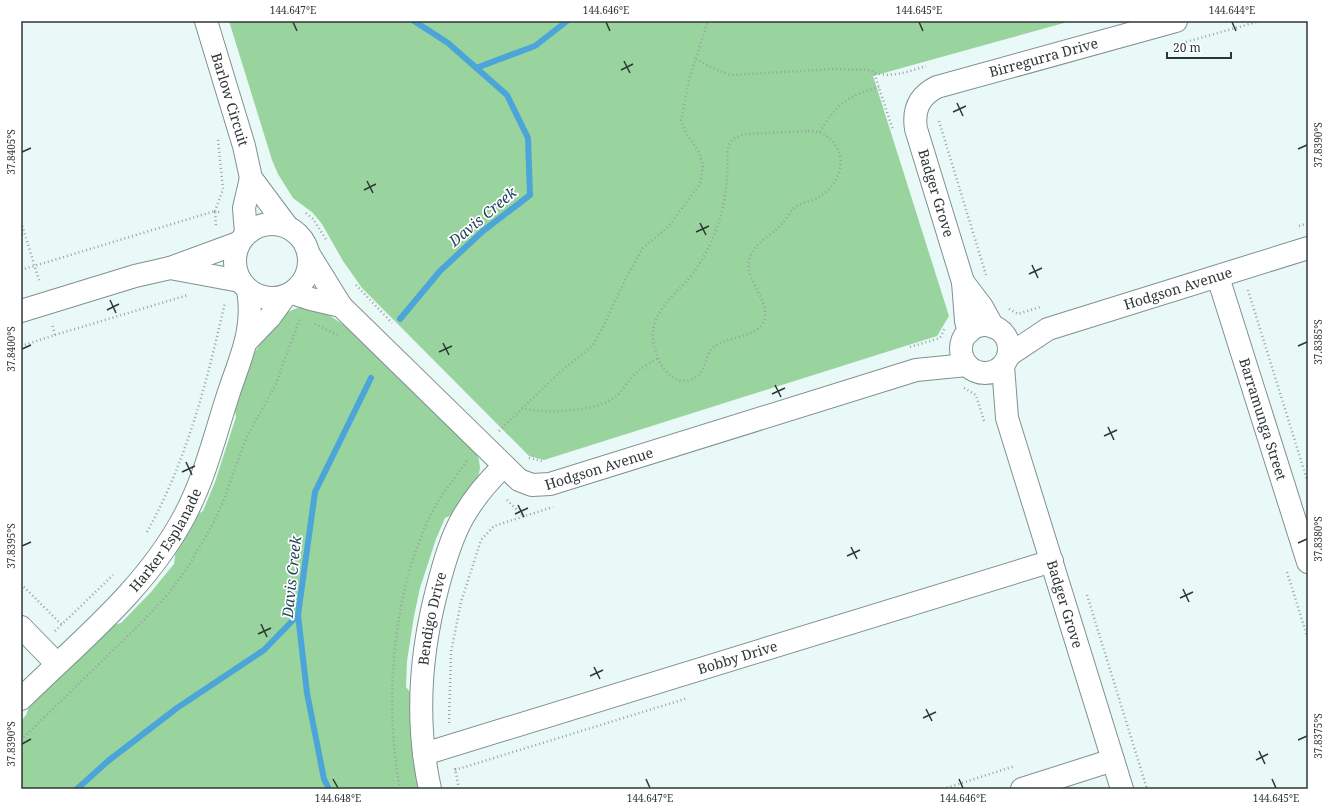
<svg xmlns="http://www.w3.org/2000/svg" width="1329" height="810" font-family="'Noto Serif',serif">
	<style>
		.green { fill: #99d39e }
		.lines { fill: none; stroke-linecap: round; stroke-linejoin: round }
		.stream { stroke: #4ba5d8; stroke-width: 6 }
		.minor-casing { stroke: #819190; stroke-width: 24 }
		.path { stroke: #97a3a3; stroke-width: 2.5; stroke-dasharray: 1 3; stroke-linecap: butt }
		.minor { stroke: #fff; stroke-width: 22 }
		.ticks { fill: none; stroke: #2f3636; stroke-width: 1.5 }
		.labels { text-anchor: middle; stroke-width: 3.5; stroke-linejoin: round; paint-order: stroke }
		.street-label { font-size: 14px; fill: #2f3636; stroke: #fff }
		.water-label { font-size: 15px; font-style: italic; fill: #1e445a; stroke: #fff }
		.neatline { fill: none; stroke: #2f3636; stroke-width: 1.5 }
		.ticks-label { font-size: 10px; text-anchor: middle; fill: #2f3636 }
	</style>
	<rect width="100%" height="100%" fill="#e8f9f8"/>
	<path class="green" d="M229 21H1071L873 76 949 316 937 336 544 460 529 456 362 288 343 261 322 224 313 213 293 198 278 174 272 160Z
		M300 307 326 313 357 334 474 449 479 460 480 468 478 479 456 513 445 518 436 539 420 588 414 616 407 661 406 687 413 696 422 789H21V721L26 715 31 702 109 626 121 623 151 592 174 564 176 548 193 517 203 511 215 482 236 417 234 403 251 359 267 332 287 312Z"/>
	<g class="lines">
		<path class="stream" d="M476 68 535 46 567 21
			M400 319 440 271 483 231 530 195 528 138 507 95 448 43 414 21
			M77 789 108 761 177 708 264 650 298 615
			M329 789 324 779 307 693 298 615 315 492 371 378"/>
		<defs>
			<g id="minor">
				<path id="s1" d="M206 21 244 146 251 178 286 225"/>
				<circle cx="272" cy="261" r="37"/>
				<path d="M246 233 244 208 251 178"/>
				<path id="s2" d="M310 256 341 306 519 480 532 485 550 484 916 370 967 365"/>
				<path d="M170 268 240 281"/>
				<path id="s3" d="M1218 277 1308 562"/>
				<path d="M963 282 982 307 993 327"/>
				<path d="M292 293 311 299 341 306"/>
				<path d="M21 311 135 276 170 268 238 243"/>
				<circle cx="985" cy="349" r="24"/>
				<path id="s4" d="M969 332 966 321 963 282 916 129C913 110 919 96 937 87L1176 21"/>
				<path d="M247 341 270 317 285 296"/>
				<path id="s5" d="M1009 355 1048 329 1308 248"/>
				<path id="s6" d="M1003 366 1007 418 1122 789"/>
				<path d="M21 627 57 664"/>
				<path id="s7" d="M21 699C80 641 146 589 185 515 205 477 215 435 228 395 240 358 255 330 248 290"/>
				<path id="s8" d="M424 754 1052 561"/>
				<path id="s9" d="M430 789C415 721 420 653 438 586 444 563 451 538 463 517 474 498 488 481 504 466"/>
				<path d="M1022 789 1113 760"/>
			</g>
		</defs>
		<use href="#minor" class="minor-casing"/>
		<path class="path" d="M1186 42 1260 21
			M696 59 712 68 731 75 834 69 870 70 874 73 893 130
			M875 73C892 78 910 71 926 66
			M939 121 986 275
			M808 131C821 131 830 136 837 148 847 166 835 189 817 198 811 202 803 202 797 206 790 210 787 218 783 223 772 235 755 242 750 257 743 276 763 292 765 311 768 338 730 335 715 346 702 355 710 374 689 380 682 382 677 380 671 376 663 370 659 362 656 352 643 315 674 298 694 272 704 258 712 242 717 227 723 211 726 193 727 177 728 166 726 155 729 145L733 139 744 134Z
			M820 132C835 105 849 95 879 87
			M218 140 223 189 215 211 222 213
			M306 213 313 219 327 241
			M21 222 40 283
			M1299 226 1308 223
			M21 270 215 211 216 227
			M356 285 392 323
			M1248 290 1308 483
			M1009 309 1018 314 1040 307
			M315 324 337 335
			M55 335 188 295
			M21 346 55 335 52 324
			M910 347 940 338 945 328
			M964 388 976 395 984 421
			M522 408C543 414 597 412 615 397 622 392 627 382 633 376 640 368 650 363 658 358
			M499 431 560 372 593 345 604 325 625 280 643 248 669 226 700 184 703 166 699 152 686 133 681 120 690 76 708 21
			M529 458 542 461
			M507 500 524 517
			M147 532C187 460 207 382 225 302
			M1287 572 1308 639
			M21 584 62 625
			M1087 595 1147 789
			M55 631 113 575
			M449 723 451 652 461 602 481 540 494 526 553 507
			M21 740 144 620 169 593 186 570 213 524 224 499 246 438 276 384 300 318
			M455 768 459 789
			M455 770 688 698
			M400 789C384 703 392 595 430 516 440 496 454 479 467 461
			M943 789 1015 766"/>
		<use href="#minor" class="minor"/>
	</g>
	<path class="ticks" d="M293 22 297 31M606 22 610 31M919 22 923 31M1232 22 1236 31M624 61 630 73M621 70 633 64M957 103 963 116M953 112 966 106M1298 149 1307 145M22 152 31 148M367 181 373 193M364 190 376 184M700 223 706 235M696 232 709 226M1032 265 1038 278M1029 274 1042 268M110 300 116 313M107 310 119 304M443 343 449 355M1298 346 1307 342M22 349 31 345M439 352 452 346M775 385 781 397M772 394 785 388M1108 427 1114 440M1104 436 1117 430M186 462 192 475M182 472 195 466M518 505 524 517M515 514 528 508M1298 543 1307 539M22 546 31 542M851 547 857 559M847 556 860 550M1183 589 1189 602M1180 598 1193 592M261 624 267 637M258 634 271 628M594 667 600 679M590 676 603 670M926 709 932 721M923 718 936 712M1298 740 1307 736M22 744 31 739M1259 751 1265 764M1256 760 1268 754M333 779 338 788M646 779 650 788M959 779 963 788M1272 779 1276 788"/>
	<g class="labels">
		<g class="street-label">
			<text dy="5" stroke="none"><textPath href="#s4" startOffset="372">Birregurra Drive</textPath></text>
			<text dy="5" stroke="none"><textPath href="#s1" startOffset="82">Barlow Circuit</textPath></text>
			<text transform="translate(936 193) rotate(73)" y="5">Badger Grove</text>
			<text dy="5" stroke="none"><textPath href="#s5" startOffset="183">Hodgson Avenue</textPath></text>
			<text dy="5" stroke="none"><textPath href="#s3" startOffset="149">Barramunga Street</textPath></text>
			<text dy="5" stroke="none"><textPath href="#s2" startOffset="391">Hodgson Avenue</textPath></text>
			<text dy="5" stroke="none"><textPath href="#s7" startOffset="216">Harker Esplanade</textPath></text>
			<text dy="5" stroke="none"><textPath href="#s6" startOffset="247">Badger Grove</textPath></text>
			<text dy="5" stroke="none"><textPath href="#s9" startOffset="172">Bendigo Drive</textPath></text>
			<text dy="5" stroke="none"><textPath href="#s8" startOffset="328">Bobby Drive</textPath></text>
		</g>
		<g class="water-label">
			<text transform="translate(483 217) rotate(-40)" y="5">Davis Creek</text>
			<text transform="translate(292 577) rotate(-84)" y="5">Davis Creek</text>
		</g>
	</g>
	<rect width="1329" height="810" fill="none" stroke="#ffffff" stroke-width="44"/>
	<path d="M1167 52v6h64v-6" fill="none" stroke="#2f3636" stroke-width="2"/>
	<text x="1173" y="52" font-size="12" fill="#2f3636" stroke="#ffffff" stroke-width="3" paint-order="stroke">20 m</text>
	<rect x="22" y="22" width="1285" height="766" class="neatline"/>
	<g class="ticks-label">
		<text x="293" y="14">144.647°E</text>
		<text x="606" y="14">144.646°E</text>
		<text x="919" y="14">144.645°E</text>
		<text x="1232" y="14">144.644°E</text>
		<text transform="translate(1318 145) rotate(-90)" y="4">37.8390°S</text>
		<text transform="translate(11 152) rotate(-90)" y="4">37.8405°S</text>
		<text transform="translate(1318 342) rotate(-90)" y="4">37.8385°S</text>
		<text transform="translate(11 349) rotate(-90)" y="4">37.8400°S</text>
		<text transform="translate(1318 539) rotate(-90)" y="4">37.8380°S</text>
		<text transform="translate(11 546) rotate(-90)" y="4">37.8395°S</text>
		<text transform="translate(1318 736) rotate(-90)" y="4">37.8375°S</text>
		<text transform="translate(11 744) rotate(-90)" y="4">37.8390°S</text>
		<text x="338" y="802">144.648°E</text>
		<text x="650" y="802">144.647°E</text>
		<text x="963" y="802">144.646°E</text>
		<text x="1276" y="802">144.645°E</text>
	</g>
</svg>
